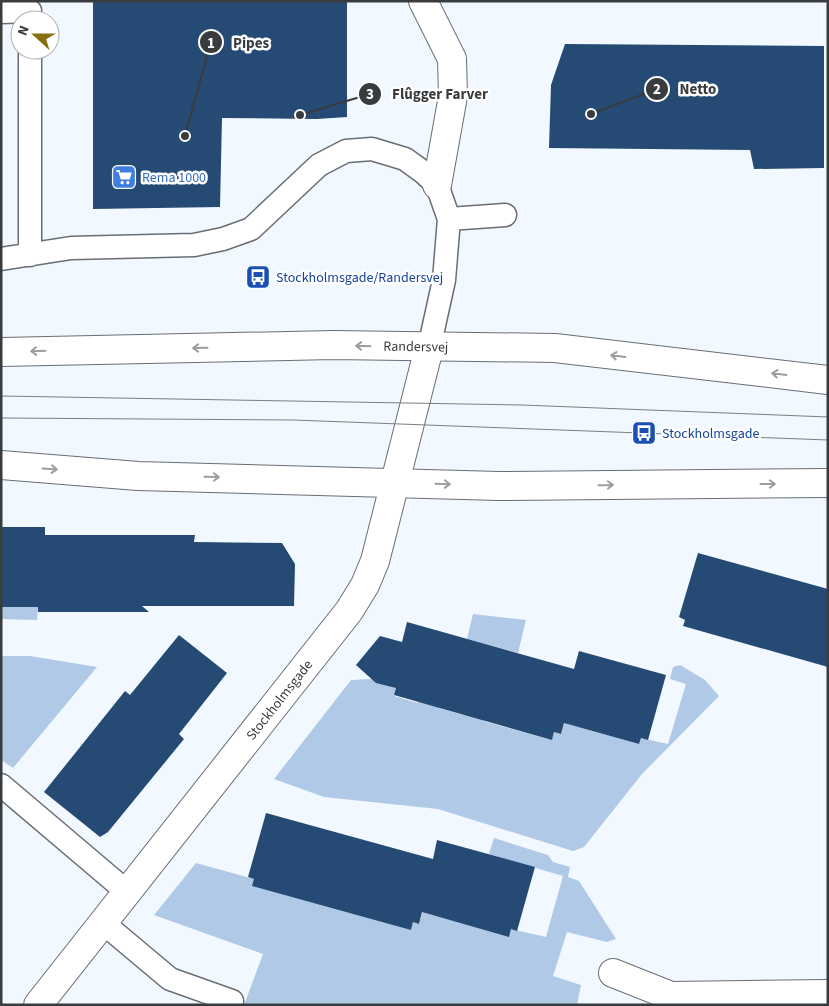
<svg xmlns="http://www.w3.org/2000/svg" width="829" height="1006" font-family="'Source Sans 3',sans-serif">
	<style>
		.green { fill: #b0c9e7 }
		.building { fill: #254a73 }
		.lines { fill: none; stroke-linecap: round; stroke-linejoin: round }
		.lane-casing { stroke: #696e74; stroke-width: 25 }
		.street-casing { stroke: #696e74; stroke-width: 30 }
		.secondary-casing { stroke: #696e74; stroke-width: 30 }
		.lane { stroke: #fff; stroke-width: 22 }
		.street { stroke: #fff; stroke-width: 28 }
		.secondary { stroke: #fff; stroke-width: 28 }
		.tram { stroke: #7b7f83; stroke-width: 1 }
		.oneway { stroke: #9c9e9e }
		.labels { text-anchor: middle; stroke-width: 5; stroke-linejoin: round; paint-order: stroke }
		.shop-label { font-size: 14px; fill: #366cbe; stroke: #fff; text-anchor: start }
		.transit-label { font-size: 14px; fill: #164399; stroke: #fff; text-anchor: start }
		.street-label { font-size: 14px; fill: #393c3e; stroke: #fff }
		.leader { fill: none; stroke: #393c3e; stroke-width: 2 }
		.callout-dot { fill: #393c3e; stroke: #fff; stroke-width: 2 }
		.mark-label { font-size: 15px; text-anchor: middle; font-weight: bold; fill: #fff }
		.callout-label { font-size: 15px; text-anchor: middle; font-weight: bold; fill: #393c3e; stroke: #fff; stroke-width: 5; stroke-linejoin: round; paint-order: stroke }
	</style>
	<rect width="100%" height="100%" fill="#f2f8ff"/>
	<path class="green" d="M1 607H38L37 620 1 619Z
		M473 614 526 620 518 653 467 639Z
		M1 656H30L97 667 13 768 1 760Z
		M680 665 705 680 719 696 642 774 584 847 573 851 438 809 324 797 274 779 351 680 371 679 396 688 394 696 418 703 421 695 440 700 439 708 463 715 466 708 485 713 483 721 552 740 554 732 561 734 566 717 568 724 639 744 641 738 668 744 686 684 670 679 673 667Z
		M494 838 548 855 553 862 570 867 568 877 579 881 616 939 607 942 567 932 553 976 581 985 577 1005H244L263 954 154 915 196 863 254 879 411 930 413 922 419 924 425 905 426 913 509 936 511 929 546 937 563 876 489 854Z"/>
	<path class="building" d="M93 1H347V117L317 119 222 118 220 207 93 209Z
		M565 44 824 46V168L754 169 750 150 549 148 551 85Z
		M1 527H45V535H195L194 542 282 543 295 564 294 606H142L149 612H38V607H1Z
		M698 553 828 589V667L683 626 685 620 679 617Z
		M407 622 574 669 579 651 666 675 648 740 641 738 639 744 564 723 561 734 554 732 552 740 394 695 396 688 376 683 356 665 380 636 402 642Z
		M179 635 227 673 179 734 184 739 108 832 100 837 44 792 125 691 130 695Z
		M266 813 433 859 437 840 535 867 517 931 511 929 509 937 422 912 419 924 413 922 411 930 252 886 254 879 248 877Z"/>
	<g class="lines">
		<defs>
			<path id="lane" d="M1 12 30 11V20
				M30 50V255
				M449 219 505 215
				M1 259 71 248 194 245 223 239 251 229 319 165 346 151 372 149 405 159 423 172 437 185 449 219 444 280 429 348
				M1 785 126 891
				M102 922 170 979 232 1001"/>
			<g id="street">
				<path d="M423 1 452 59 453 96 437 185"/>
				<path d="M613 973 671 996 828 994"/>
				<path id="s1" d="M38 1005 349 611 365 585 375 561 429 348"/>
			</g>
			<g id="secondary">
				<path id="s2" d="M1 352 333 345 555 348 828 380"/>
				<path d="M1 465 138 476 499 486 828 483"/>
			</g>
		</defs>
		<use href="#lane" class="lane-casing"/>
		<use href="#street" class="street-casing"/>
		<use href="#secondary" class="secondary-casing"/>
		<use href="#lane" class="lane"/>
		<use href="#street" class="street"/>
		<use href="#secondary" class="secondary"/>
		<path class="tram" d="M1 396 522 405 828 417
			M1 418 293 420 828 440"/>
	</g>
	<defs><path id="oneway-shaft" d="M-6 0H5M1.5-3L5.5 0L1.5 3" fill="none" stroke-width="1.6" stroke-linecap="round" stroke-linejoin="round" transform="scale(1.25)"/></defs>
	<g class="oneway">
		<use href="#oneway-shaft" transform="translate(363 346) rotate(-178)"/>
		<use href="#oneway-shaft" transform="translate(200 348) rotate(179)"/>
		<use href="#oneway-shaft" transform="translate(38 351) rotate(178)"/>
		<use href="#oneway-shaft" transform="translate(618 356) rotate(-173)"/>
		<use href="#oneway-shaft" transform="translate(779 374) rotate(-173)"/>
		<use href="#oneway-shaft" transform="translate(50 469) rotate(4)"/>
		<use href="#oneway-shaft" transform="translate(212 477) rotate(1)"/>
		<use href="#oneway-shaft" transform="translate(443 484) rotate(2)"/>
		<use href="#oneway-shaft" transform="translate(768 484)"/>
		<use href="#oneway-shaft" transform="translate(606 485) rotate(-1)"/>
	</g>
	<defs>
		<symbol id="supermarket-square" viewBox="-11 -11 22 22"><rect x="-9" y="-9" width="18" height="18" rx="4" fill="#3f7fe0" stroke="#fff"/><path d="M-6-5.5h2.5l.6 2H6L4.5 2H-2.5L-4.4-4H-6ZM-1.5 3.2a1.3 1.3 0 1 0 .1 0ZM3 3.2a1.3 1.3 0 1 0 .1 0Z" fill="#fff"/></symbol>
		<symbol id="bus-square" viewBox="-11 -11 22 22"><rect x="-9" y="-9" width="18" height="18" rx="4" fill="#1a4fb4" stroke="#fff"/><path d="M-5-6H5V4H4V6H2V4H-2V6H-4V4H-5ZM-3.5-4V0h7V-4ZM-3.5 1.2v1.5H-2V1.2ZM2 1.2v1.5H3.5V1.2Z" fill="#fff"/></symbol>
	</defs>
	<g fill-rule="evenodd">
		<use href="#supermarket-square" x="110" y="163" width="28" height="28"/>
		<use href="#bus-square" x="244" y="263" width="28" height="28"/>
		<use href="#bus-square" x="630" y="419" width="28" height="28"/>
	</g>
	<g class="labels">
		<g class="shop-label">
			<text x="142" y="182">Rema 1000</text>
		</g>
		<g class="transit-label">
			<text x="276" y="282">Stockholmsgade/Randersvej</text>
			<text x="662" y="438">Stockholmsgade</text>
		</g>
		<g class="street-label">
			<text dy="5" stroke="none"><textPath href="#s2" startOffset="415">Randersvej</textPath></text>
			<text dy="5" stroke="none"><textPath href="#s1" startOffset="389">Stockholmsgade</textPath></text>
		</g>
	</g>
	<path class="leader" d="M185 136L211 42M591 114L657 89M300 115L370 94"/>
	<g class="callout-dot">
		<circle cx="185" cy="136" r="5"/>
		<circle cx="591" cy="114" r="5"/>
		<circle cx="300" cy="115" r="5"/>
		<circle cx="211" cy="42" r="12"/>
		<circle cx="657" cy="89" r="12"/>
		<circle cx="370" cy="94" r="12"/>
	</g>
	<g class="mark-label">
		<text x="211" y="48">1</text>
		<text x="657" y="94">2</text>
		<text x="370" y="99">3</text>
	</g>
	<g class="callout-label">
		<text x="251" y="48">Pipes</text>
		<text x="698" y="94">Netto</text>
		<text x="440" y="99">Flûgger Farver</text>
	</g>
	<rect width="829" height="1006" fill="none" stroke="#393c3e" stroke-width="5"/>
	<g transform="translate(35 35) rotate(291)"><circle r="24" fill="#ffffff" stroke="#b0b1b2"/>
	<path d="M0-4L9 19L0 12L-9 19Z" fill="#866f0f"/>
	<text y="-8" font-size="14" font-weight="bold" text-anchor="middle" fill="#393c3e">N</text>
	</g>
</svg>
